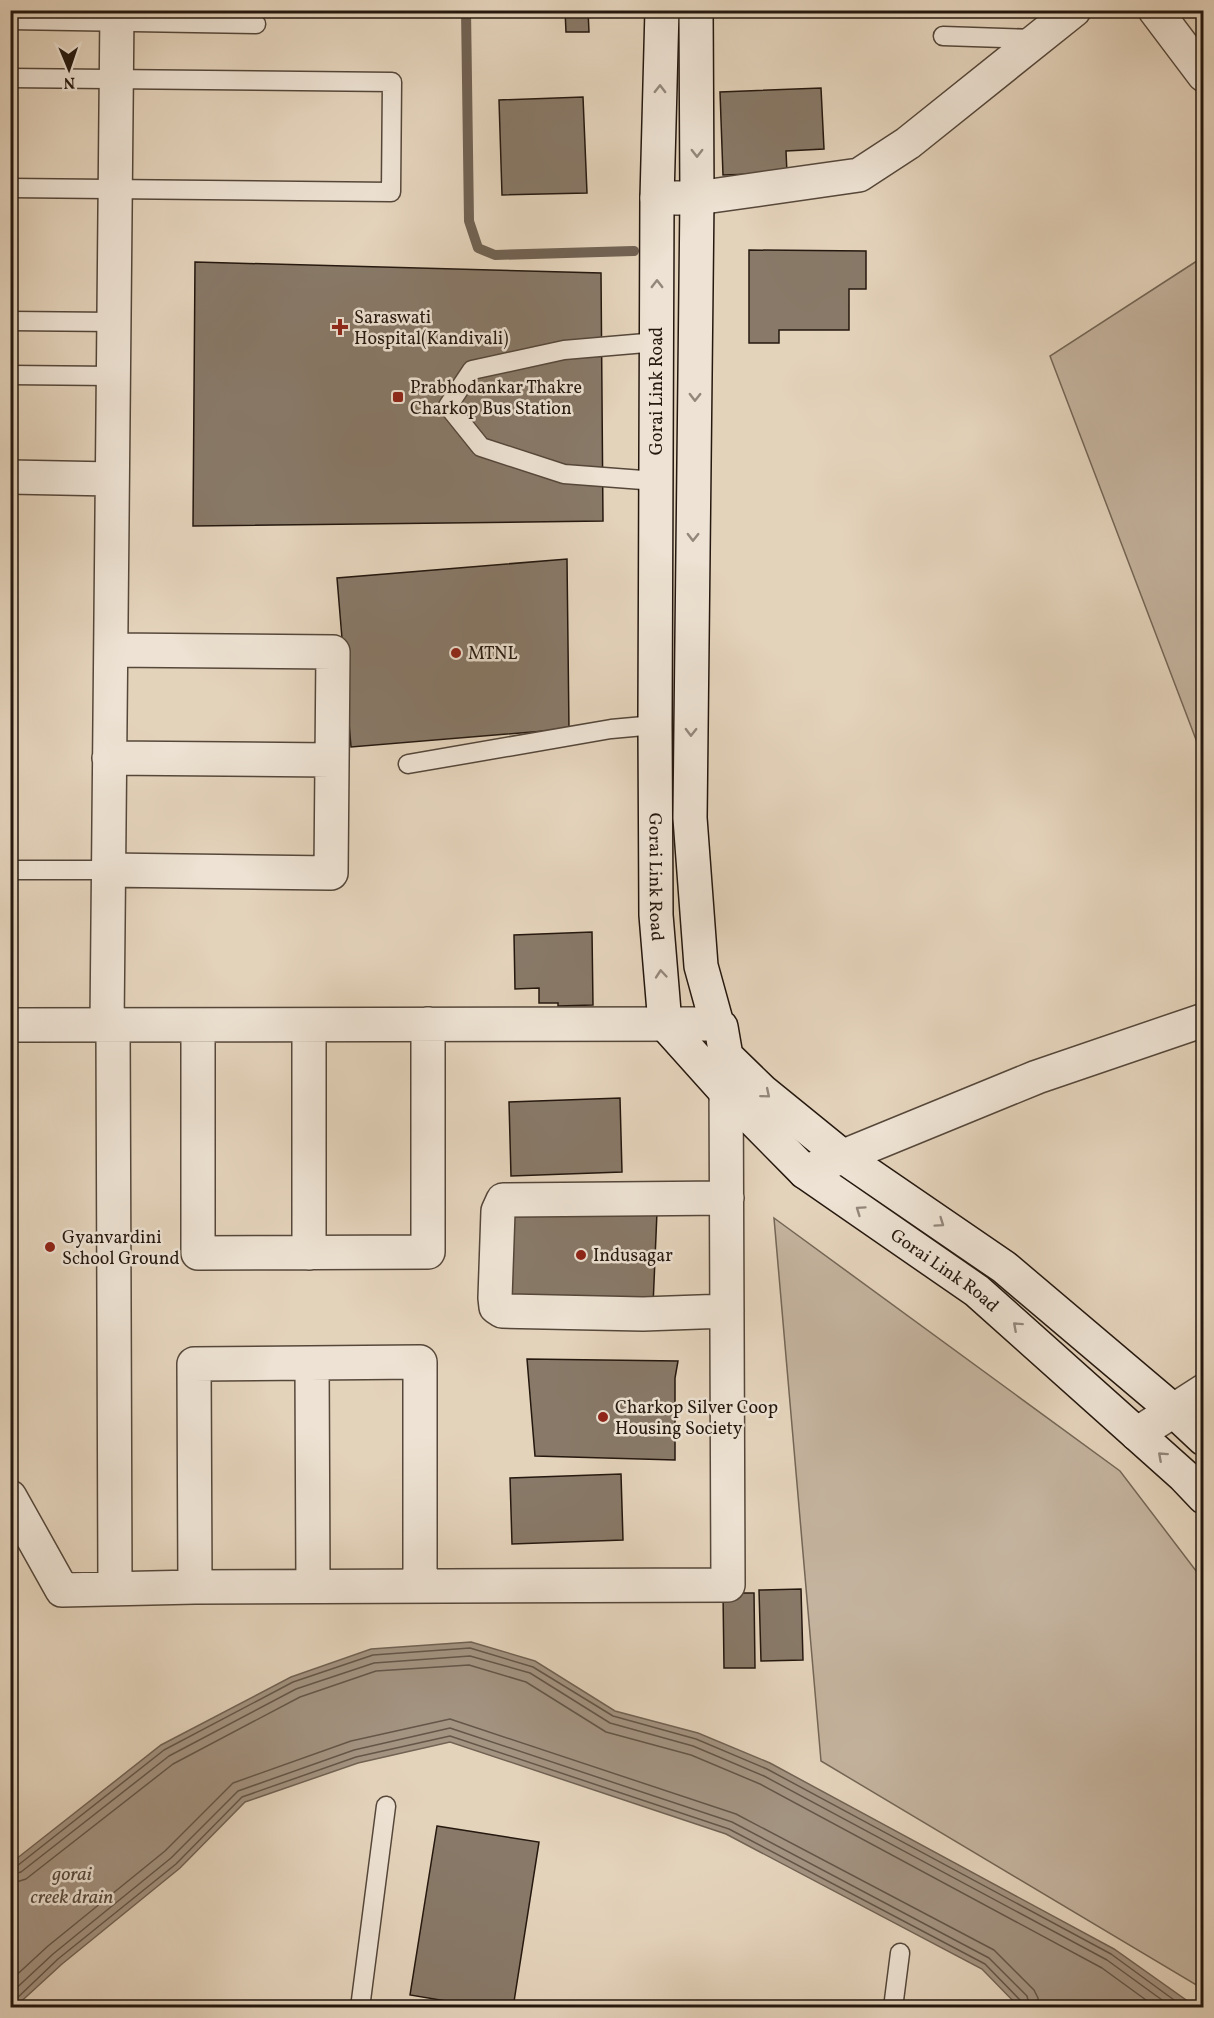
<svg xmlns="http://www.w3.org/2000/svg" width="1214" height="2018" font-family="Vollkorn,serif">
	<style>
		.green { fill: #c4b39e; stroke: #746656; stroke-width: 1.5 }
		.water { fill: #a39381; stroke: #716253; stroke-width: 1.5 }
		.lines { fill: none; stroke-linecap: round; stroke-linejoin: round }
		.shore { stroke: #645648; stroke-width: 1.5 }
		.stream { stroke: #716253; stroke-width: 10 }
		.building { fill: #887968; stroke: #25180f; stroke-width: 1.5 }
		.lane-casing { stroke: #55473a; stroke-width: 21 }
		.street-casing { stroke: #55473a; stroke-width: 36 }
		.secondary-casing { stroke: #25180f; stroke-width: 36 }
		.lane { stroke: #ede2d3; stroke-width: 18 }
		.street { stroke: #ede2d3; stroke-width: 33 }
		.secondary { stroke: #ede2d3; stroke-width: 33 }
		.oneway { stroke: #93877b }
		.poi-dot { fill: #8f2418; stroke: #ede2d3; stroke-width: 2 }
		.labels { text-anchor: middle; stroke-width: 5; stroke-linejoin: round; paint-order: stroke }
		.poi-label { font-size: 18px; fill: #25180f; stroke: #ede2d3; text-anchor: start }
		.street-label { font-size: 18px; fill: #25180f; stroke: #ede2d3 }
		.water-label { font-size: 20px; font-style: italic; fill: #57493d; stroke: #ede2d3 }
	</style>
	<rect width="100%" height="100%" fill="#e4d3bb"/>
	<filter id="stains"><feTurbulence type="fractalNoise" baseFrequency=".00333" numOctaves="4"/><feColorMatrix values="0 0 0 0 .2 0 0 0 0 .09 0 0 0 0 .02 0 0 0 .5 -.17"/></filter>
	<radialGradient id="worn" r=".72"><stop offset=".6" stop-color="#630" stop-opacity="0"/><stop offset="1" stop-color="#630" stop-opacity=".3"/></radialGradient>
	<path class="green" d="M1203 257V758L1050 356Z
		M774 1218 1120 1471 1203 1580V1989L821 1761Z"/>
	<path class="water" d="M471 1642 535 1661 615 1711 698 1733 770 1763 1114 1949 1196 2007H1019L982 1969 726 1834 450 1742 358 1763 245 1802 180 1868 62 1964 15 2007H11V1863L161 1745 291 1677 371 1649Z"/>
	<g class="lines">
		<path class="shore" d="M10 1867 17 1866 164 1750 293 1682 373 1655 470 1648 533 1667 613 1716 696 1739 767 1769 1111 1954 1185 2008
			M10 1875 21 1872 169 1756 296 1689 374 1663 470 1656 530 1673 610 1723 693 1746 764 1776 1107 1960 1173 2008
			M10 1884 26 1879 173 1764 300 1697 376 1671 469 1665 526 1682 606 1732 691 1755 760 1784 1102 1968 1157 2008
			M10 1981 48 1946 165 1851 233 1783 351 1741 450 1719 736 1814 994 1950 1034 1990 1038 1998 1039 2008
			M10 1994 53 1954 171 1858 238 1791 354 1750 450 1728 732 1822 989 1958 1027 1996 1030 2008
			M12 2008 14 2001 58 1959 176 1864 242 1797 356 1757 450 1736 729 1829 985 1964 1021 2001 1023 2008"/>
		<path class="stream" d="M466 10 469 221 478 248 495 255 634 251"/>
	</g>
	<path class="building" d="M146 10H257V16H146Z
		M565 10H588L589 32H566Z
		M821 88 824 149 786 151 787 173 723 175 720 92Z
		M583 97 587 193 502 195 499 100Z
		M749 250 866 251V289H849V330H779V343H749Z
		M195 262 601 273 603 521 193 526Z
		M567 559 569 729 351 747 337 578Z
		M592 932 593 1005 558 1006V1003H539V988L515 989 514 935Z
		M620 1098 622 1172 511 1176 509 1102Z
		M509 1205 657 1212 653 1306 505 1299Z
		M527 1359 678 1361 675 1378V1460L535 1456Z
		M621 1474 623 1540 512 1544 510 1478Z
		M801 1589 803 1660 761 1661 759 1590Z
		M723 1593H754L755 1668H724Z
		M437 1826 539 1842 513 2008H488L410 1995Z"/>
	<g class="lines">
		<defs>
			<path id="lane" d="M10 20 256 24
				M943 36 1035 39
				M10 78 392 82 391 192 10 188
				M10 321 114 322
				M10 375 113 376
				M656 481 564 474 481 447 448 406 472 370 564 350 657 342
				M408 764 611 729 655 725
				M10 870H108
				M360 2008 386 1806
				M893 2008 900 1953"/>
			<path id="street" d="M1155 10 1204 75
				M657 198H697L859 175 908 143 1074 10
				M10 477 112 479
				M109 758 331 760
				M108 870 331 873 333 652 111 650
				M10 1025 717 1024
				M198 1025V1253L428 1252V1024
				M309 1025V1253
				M107 1026 117 10
				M113 1026 115 1587
				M805 1172 1037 1077 1204 1020
				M727 1198 503 1200 498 1211 495 1298 496 1307 502 1311 643 1314 727 1311
				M312 1363 313 1586
				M1137 1434 1204 1391
				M10 1497 62 1590 195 1587 728 1585 726 1070
				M195 1587 194 1364 420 1362V1586"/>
			<g id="secondary">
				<path id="s1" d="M662 10 657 198 655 725 656 915 665 1024 726 1092 805 1172 977 1291 1184 1476 1204 1497"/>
				<path d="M696 10 697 198 690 818 701 966 717 1024 721 1027 726 1056 762 1091 842 1156 1004 1267 1173 1410 1204 1439"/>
			</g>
		</defs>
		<use href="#lane" class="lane-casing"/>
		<use href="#street" class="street-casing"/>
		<use href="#secondary" class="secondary-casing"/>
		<use href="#lane" class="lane"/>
		<use href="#street" class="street"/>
		<use href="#secondary" class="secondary"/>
	</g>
	<defs><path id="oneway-chevron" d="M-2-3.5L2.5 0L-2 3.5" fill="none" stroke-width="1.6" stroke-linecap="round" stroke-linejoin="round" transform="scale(1.5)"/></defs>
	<g class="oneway">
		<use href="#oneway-chevron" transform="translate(660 89) rotate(-89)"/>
		<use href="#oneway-chevron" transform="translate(697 153) rotate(90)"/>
		<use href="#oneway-chevron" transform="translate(657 284) rotate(-90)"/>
		<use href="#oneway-chevron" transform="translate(695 397) rotate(91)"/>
		<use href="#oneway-chevron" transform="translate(693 537) rotate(91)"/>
		<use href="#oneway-chevron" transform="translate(691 732) rotate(91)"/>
		<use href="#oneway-chevron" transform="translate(661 974) rotate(-95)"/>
		<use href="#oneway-chevron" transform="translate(766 1094) rotate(40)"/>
		<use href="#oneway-chevron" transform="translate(860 1210) rotate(-145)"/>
		<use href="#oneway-chevron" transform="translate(940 1223) rotate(35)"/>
		<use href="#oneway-chevron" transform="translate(1017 1326) rotate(-138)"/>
		<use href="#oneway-chevron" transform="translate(1162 1456) rotate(-138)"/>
	</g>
	<g class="poi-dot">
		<path d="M337 318h6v6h6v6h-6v6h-6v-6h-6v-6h6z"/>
		<rect x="392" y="391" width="12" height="12" rx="3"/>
		<circle cx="456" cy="653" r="6"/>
		<circle cx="50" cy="1247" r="6"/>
		<circle cx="581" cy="1255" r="6"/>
		<circle cx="603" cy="1417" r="6"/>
	</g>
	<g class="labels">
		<g class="poi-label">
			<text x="354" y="323">Saraswati<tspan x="354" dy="21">Hospital(Kandivali)</tspan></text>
			<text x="410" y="393">Prabhodankar Thakre<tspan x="410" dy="21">Charkop Bus Station</tspan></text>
			<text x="468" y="659">MTNL</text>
			<text x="62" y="1243">Gyanvardini<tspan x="62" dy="21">School Ground</tspan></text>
			<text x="593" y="1261">Indusagar</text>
			<text x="615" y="1413">Charkop Silver Coop<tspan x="615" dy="21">Housing Society</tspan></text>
		</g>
		<g class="street-label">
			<text transform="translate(656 391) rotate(-90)" y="6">Gorai Link Road</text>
			<text dy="6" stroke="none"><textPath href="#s1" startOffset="867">Gorai Link Road</textPath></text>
			<text dy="6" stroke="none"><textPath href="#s1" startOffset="1389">Gorai Link Road</textPath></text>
		</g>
		<g class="water-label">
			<text x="72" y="1880">gorai<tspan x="72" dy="23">creek drain</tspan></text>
		</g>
	</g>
	<rect width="1214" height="2018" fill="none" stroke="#e4d3bb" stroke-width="36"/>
	<rect x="12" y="12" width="1190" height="1994" fill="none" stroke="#25180f" stroke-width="3"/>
	<rect x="18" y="18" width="1178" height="1982" fill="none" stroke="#25180f" stroke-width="1.5"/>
	<g transform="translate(69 69) rotate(178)" stroke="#ede2d3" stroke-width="4.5" paint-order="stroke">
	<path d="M0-4.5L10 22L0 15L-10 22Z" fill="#25180f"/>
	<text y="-9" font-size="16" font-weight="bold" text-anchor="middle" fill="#25180f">N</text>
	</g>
	<rect width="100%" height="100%" filter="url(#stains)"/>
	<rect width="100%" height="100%" fill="url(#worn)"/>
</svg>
